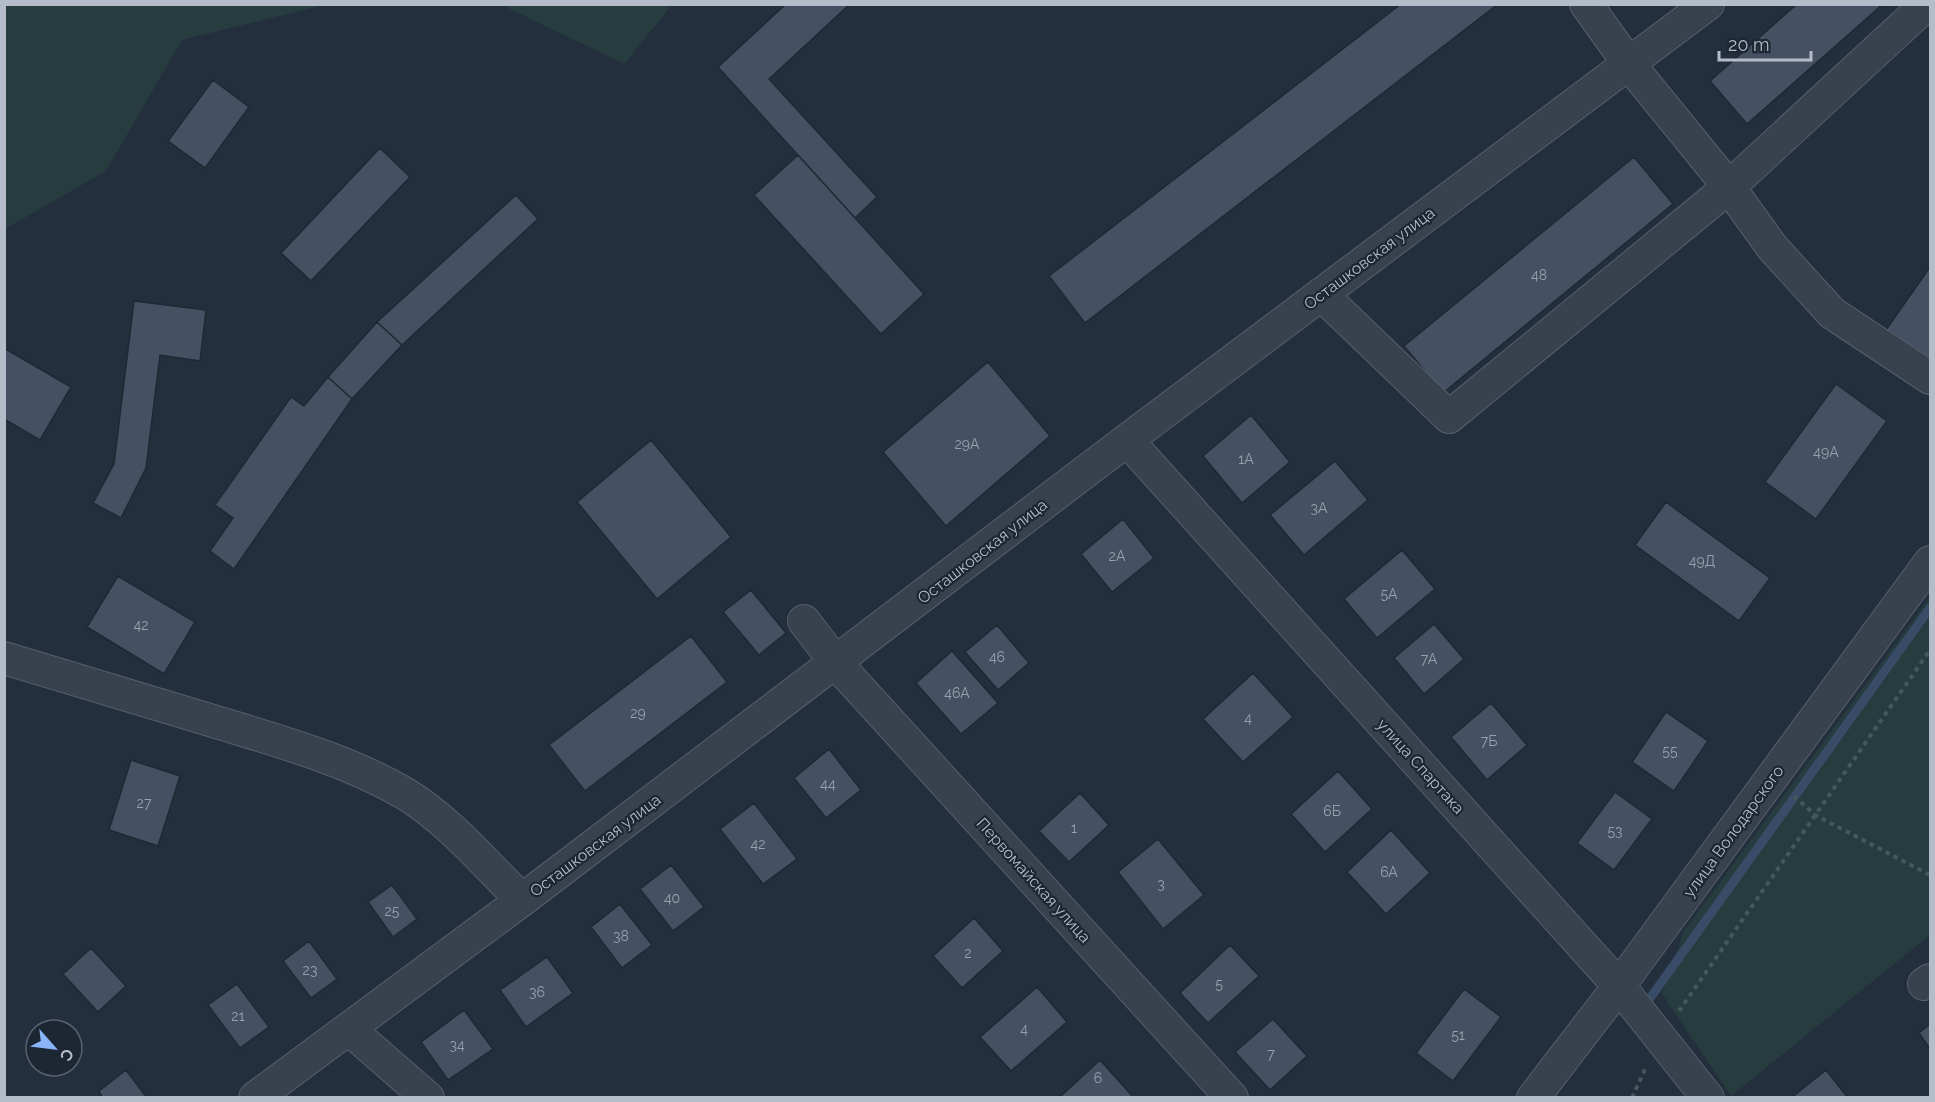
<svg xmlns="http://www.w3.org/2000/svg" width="1935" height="1102" font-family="Raleway,sans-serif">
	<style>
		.green { fill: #263c3f }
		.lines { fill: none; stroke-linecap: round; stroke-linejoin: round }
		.stream { stroke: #394c67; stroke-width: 9 }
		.building { fill: #455162; stroke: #1f2835; stroke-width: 1.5 }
		.minor-casing { stroke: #565f6c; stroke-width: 34 }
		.path { stroke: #44595c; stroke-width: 4; stroke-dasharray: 4.5 4.5; stroke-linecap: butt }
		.minor { stroke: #38414e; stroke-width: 32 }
		.labels { text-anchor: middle; stroke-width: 4.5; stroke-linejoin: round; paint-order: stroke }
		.number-label { font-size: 14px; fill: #98a1af }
		.street-label { font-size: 16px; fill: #b4bcc9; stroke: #1d2633 }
	</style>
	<rect width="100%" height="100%" fill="#242f3e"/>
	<path class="green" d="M5 4H324V5L182 40 106 171 5 229Z
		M502 5 672 4V5L624 64Z
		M1930 597V935L1731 1096 1662 994 1684 931Z"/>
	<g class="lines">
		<path class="stream" d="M1643 1008 1930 608"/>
	</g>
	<path class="building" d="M786 4H850L769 79 877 197 855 218 718 67Z
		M1401 4H1498L1085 323 1049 276Z
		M1797 4H1883L1747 124 1710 81Z
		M213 80 249 107 205 168 168 141Z
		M380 148 410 177 311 281 281 253Z
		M798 155 924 294 881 334 754 195Z
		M1634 157 1673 204 1443 393 1404 346Z
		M516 195 538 219 402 345 377 322Z
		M1930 267V364L1881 337Z
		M134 301 206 310 200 361 160 355 146 468 121 518 93 503 114 464Z
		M377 322 402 345 352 399 328 377Z
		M4 348 71 387 40 440 4 419Z
		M988 362 1050 436 946 526 883 452Z
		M328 377 352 399 234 569 210 551 233 518 215 505 291 397 304 406Z
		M1836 384 1887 421 1816 519 1765 482Z
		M1251 415 1290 462 1242 503 1203 456Z
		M651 440 731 537 657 599 577 502Z
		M1335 461 1368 500 1304 555 1270 515Z
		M1666 502 1770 578 1739 621 1635 545Z
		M1123 519 1154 558 1112 592 1081 554Z
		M1402 550 1435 589 1377 638 1344 599Z
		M118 576 195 622 164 674 87 627Z
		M751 590 786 633 759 655 723 612Z
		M1434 624 1464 659 1424 694 1394 658Z
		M997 625 1029 663 998 690 965 652Z
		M691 636 727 682 585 791 549 745Z
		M952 651 998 703 961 734 916 683Z
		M1253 673 1293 717 1243 762 1203 719Z
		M1491 703 1527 745 1487 780 1451 737Z
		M1666 712 1708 741 1674 791 1632 762Z
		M829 749 861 790 826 818 794 778Z
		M131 760 180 776 158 846 109 830Z
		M1338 771 1372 809 1325 852 1291 814Z
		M1615 792 1652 819 1614 870 1577 843Z
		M1080 793 1109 825 1069 862 1039 831Z
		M754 803 797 859 763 884 720 829Z
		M1391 830 1430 873 1386 914 1347 872Z
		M1158 839 1204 895 1163 929 1118 872Z
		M671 865 704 907 673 931 640 889Z
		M392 885 417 919 393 937 368 902Z
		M620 904 652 945 622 968 591 927Z
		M974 918 1003 951 962 988 933 956Z
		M309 941 337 979 311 998 283 961Z
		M1230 945 1259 976 1208 1023 1180 993Z
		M91 948 126 986 98 1012 63 974Z
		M547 957 573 993 526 1027 500 990Z
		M237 984 269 1027 240 1048 208 1005Z
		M1037 987 1067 1022 1011 1071 980 1037Z
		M1464 989 1501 1017 1453 1081 1416 1053Z
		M464 1010 493 1049 448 1080 421 1042Z
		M1273 1019 1307 1056 1270 1090 1235 1052Z
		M1930 1024V1049L1919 1033Z
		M1100 1060 1134 1098H1061L1060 1097Z
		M126 1070 147 1098H103L99 1091Z
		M1826 1070 1848 1098H1791Z"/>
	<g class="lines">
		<defs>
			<path id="minor" d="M1586 4 1629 64 1729 187 1772 247 1832 313 1930 378
				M1321 294 1449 417 1729 187 1927 4
				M1127 440 1619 986 1708 1098
				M804 621 836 663 1232 1098
				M4 658C74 679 144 700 213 721 278 741 345 759 404 793 449 820 485 864 522 900
				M1924 984 1930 980
				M349 1029 428 1098
				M255 1098 522 900 1127 440 1708 4
				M1533 1098 1619 986 1930 562"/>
		</defs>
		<use href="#minor" class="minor-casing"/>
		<path class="path" d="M1794 796 1815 815 1930 875
			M1679 1011 1930 650
			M1632 1098 1645 1069"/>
		<use href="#minor" class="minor"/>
	</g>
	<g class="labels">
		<g class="number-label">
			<text x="1539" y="280">48</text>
			<text x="967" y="449">29А</text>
			<text x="1826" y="457">49А</text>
			<text x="1246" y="464">1А</text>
			<text x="1319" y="513">3А</text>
			<text x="1117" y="561">2А</text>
			<text x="1702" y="566">49Д</text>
			<text x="1389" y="599">5А</text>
			<text x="141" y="630">42</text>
			<text x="997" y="662">46</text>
			<text x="1429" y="664">7А</text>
			<text x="957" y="698">46А</text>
			<text x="638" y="718">29</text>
			<text x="1248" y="723">4</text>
			<text x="1489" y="746">7Б</text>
			<text x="1670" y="756">55</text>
			<text x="828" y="789">44</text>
			<text x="144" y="808">27</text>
			<text x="1332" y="816">6Б</text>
			<text x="1074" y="833">1</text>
			<text x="1615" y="836">53</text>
			<text x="758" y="849">42</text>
			<text x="1389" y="877">6А</text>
			<text x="1161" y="889">3</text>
			<text x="672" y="903">40</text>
			<text x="392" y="916">25</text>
			<text x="621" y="941">38</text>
			<text x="968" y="958">2</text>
			<text x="310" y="975">23</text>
			<text x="1219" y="989">5</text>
			<text x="537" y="997">36</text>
			<text x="238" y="1021">21</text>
			<text x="1024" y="1034">4</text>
			<text x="1458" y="1040">51</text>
			<text x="457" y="1050">34</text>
			<text x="1271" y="1059">7</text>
			<text x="1098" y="1083">6</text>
		</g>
		<g class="street-label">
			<text transform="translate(1369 258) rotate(-37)" y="6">Осташковская улица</text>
			<text transform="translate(982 551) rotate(-38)" y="6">Осташковская улица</text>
			<text transform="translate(1421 766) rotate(48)" y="6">улица Спартака</text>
			<text transform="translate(1733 831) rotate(-54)" y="6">улица Володарского</text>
			<text transform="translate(595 845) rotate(-37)" y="6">Осташковская улица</text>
			<text transform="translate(1034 880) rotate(48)" y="6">Первомайская улица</text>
		</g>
	</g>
	<rect width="1935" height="1102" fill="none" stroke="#b4bcc9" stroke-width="12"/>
	<g transform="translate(54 1048) rotate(118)"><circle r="28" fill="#1d2633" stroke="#59626f" stroke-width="1.5"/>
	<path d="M0-4.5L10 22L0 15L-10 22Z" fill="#8ab4f8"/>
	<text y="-9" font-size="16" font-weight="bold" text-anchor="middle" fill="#b4bcc9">С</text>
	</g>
	<path d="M1719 51v9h92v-9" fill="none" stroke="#b4bcc9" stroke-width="3"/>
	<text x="1728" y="51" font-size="18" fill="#b4bcc9" stroke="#1d2633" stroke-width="4.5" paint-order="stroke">20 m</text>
</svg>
